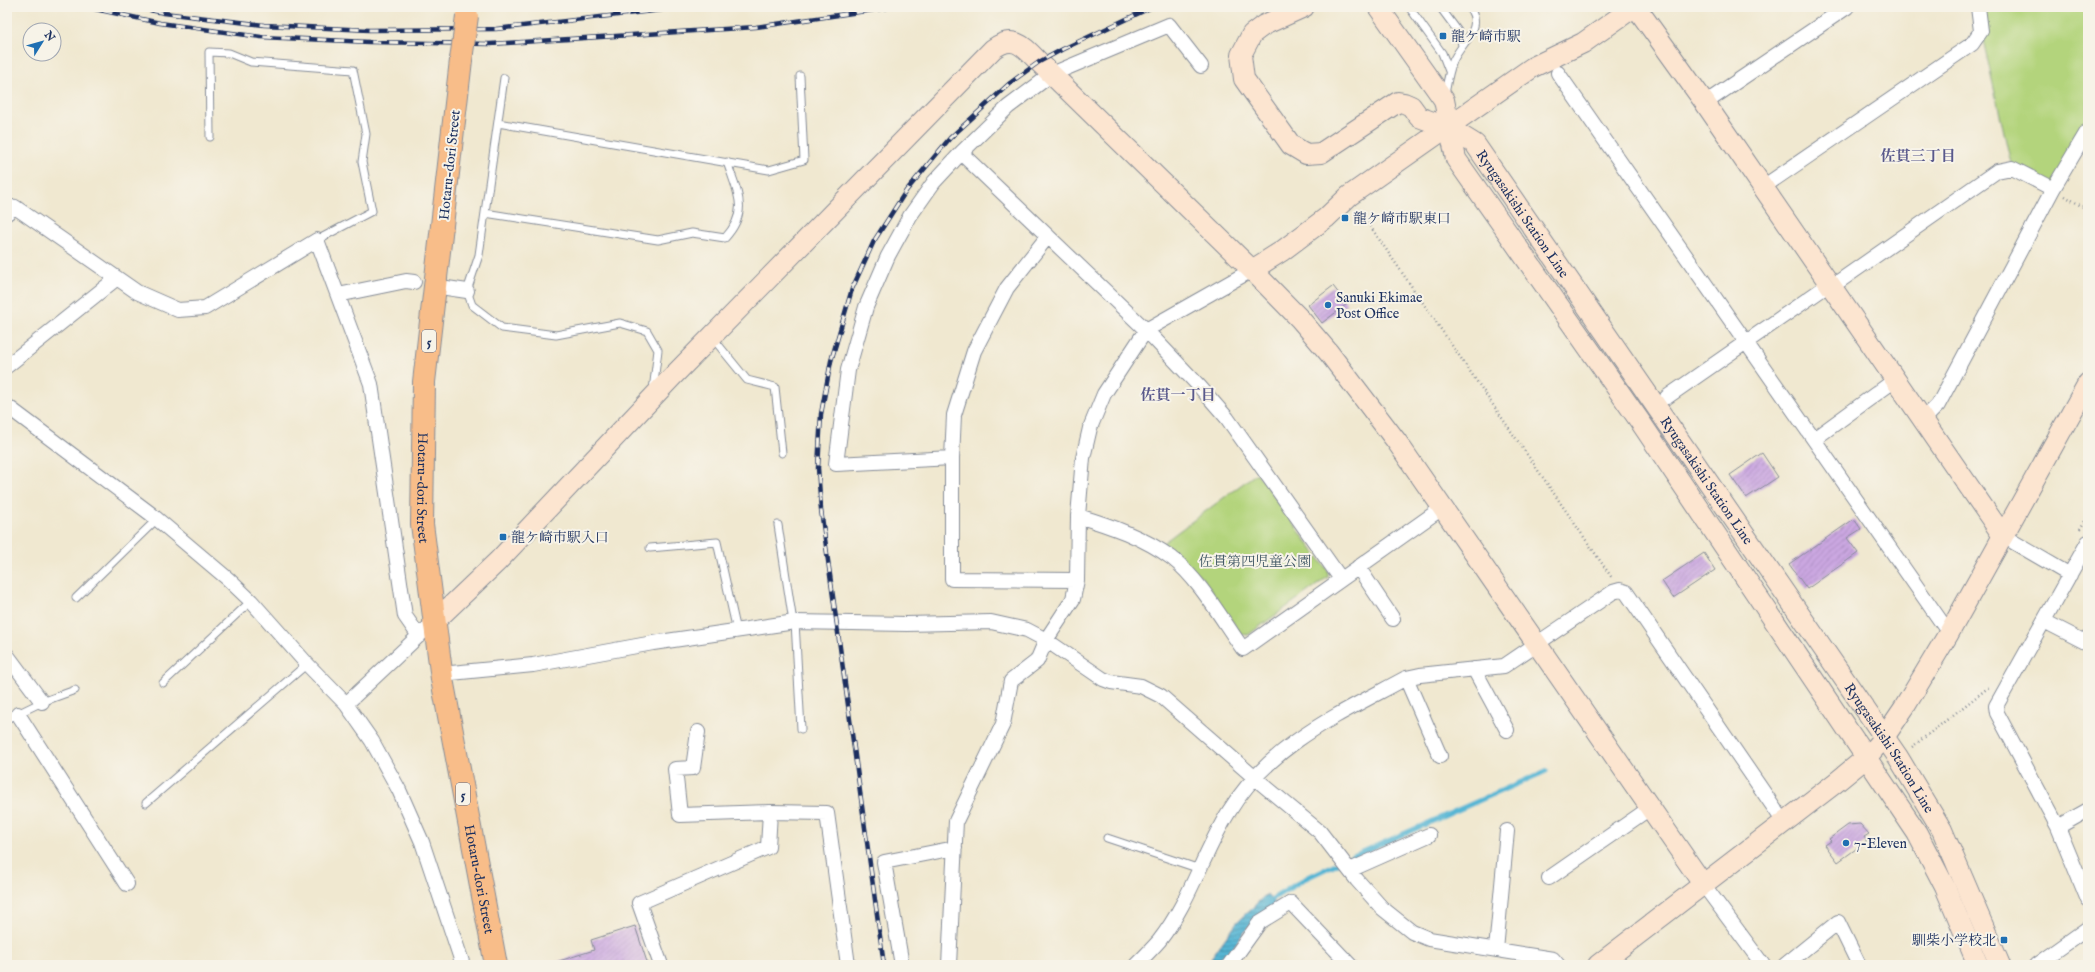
<svg xmlns="http://www.w3.org/2000/svg" width="2095" height="972" font-family="'IM FELL English','Noto Serif JP',serif">
	<style>
		.green { fill: #b3d47c; stroke: #67826d }
		.water { fill: url(#water-rules); stroke: #387299 }
		.lines { fill: none; stroke-linecap: round; stroke-linejoin: round }
		.stream { stroke: #56b6d4; stroke-width: 5 }
		.building { fill: url(#building-hatch) }
		.lane-casing { stroke: #868c97; stroke-width: 9 }
		.street-casing { stroke: #868c97; stroke-width: 16 }
		.secondary-casing { stroke: #868c97; stroke-width: 22 }
		.primary-casing { stroke: #868c97; stroke-width: 24 }
		.path { stroke: #868c97; stroke-width: 2.5; stroke-dasharray: 1 3; stroke-linecap: butt }
		.lane { stroke: #fff; stroke-width: 7 }
		.street { stroke: #fff; stroke-width: 14 }
		.secondary { stroke: #fce5d0; stroke-width: 20 }
		.primary { stroke: #f8bd89; stroke-width: 22 }
		.rail-casing { stroke: #1b2f5e; stroke-width: 4.5 }
		.rail { stroke: #f7f3e8; stroke-width: 3; stroke-dasharray: 9; stroke-linecap: butt }
		.primary-bridge-casing { stroke: #868c97; stroke-width: 24; stroke-linecap: butt }
		.primary-bridge { stroke: #f8bd89; stroke-width: 22 }
		.poi-dot { fill: #1f6fb2; stroke: #f7f3e8; stroke-width: 1.5 }
		.labels { text-anchor: middle; stroke-width: 4; stroke-linejoin: round; paint-order: stroke }
		.shield { fill: #f7f3e8; stroke: #5d6a87; stroke-width: 1 }
		.shield-label { font-size: 13px; font-weight: bold; fill: #1b2f5e }
		.poi-label { font-size: 14px; fill: #1b2f5e; stroke: #f7f3e8; text-anchor: start }
		.street-label { font-size: 14px; fill: #1b2f5e; stroke: #f7f3e8 }
		.park-label { font-size: 14px; fill: #415866; stroke: #f7f3e8 }
		.neighbourhood-label { font-size: 15px; font-weight: bold; fill: #59598c; stroke: #f7f3e8 }
	</style>
	<defs>
		<pattern id="water-rules" width="6" height="5" patternUnits="userSpaceOnUse"><rect width="6" height="5" fill="#56b6d4"/><path d="M0 2.5h6" fill="none" stroke="#4694af"/></pattern>
		<pattern id="building-hatch" width="6" height="6" patternUnits="userSpaceOnUse"><rect width="6" height="6" fill="#cba7e1"/><path d="M-1 1l2-2M0 6l6-6M5 7l2-2" fill="none" stroke="#a488ba"/></pattern>
	</defs>
	<rect width="100%" height="100%" fill="#f7f3e8"/>
	<filter id="ink" filterUnits="userSpaceOnUse"><feTurbulence type="fractalNoise" baseFrequency=".025" numOctaves="2"/><feDisplacementMap in="SourceGraphic" scale="8" xChannelSelector="R" yChannelSelector="G"/><feConvolveMatrix kernelMatrix="1 2 1 2 8 2 1 2 1" color-interpolation-filters="sRGB"/></filter>
	<filter id="wash" filterUnits="userSpaceOnUse"><feTurbulence type="fractalNoise" baseFrequency=".012" numOctaves="4" result="noise"/><feDisplacementMap in="SourceGraphic" scale="16" xChannelSelector="R" yChannelSelector="G"/><feGaussianBlur stdDeviation="0.9" result="paint"/><feColorMatrix in="noise" values="0 0 0 0 0 0 0 0 0 0 0 0 0 0 0 0 0 1.4 0 .05"/><feComposite in="paint" operator="in"/></filter>
	<g filter="url(#wash)">
		<rect width="100%" height="100%" fill="#f0e8d0"/>
		<path class="green" d="M1978 7H2088V130L2053 189 2012 168 1981 31Z
			M1257 473 1328 571V577L1248 635 1241 634 1203 578 1163 543Z"/>
		<path class="water" d="M1267 894 1275 903 1246 930 1220 965H1206L1237 922Z"/>
		<g class="lines">
			<path class="stream" d="M1349 858 1546 771
				M1266 903 1304 879 1340 862"/>
		</g>
		<g id="blocks">
			<path class="building" d="M1333 286 1347 304 1322 323 1308 305Z
				M1762 453 1778 477 1746 498 1730 475Z
				M1854 519 1861 529 1847 538 1858 553 1807 589 1789 564Z
				M1704 553 1715 570 1673 598 1662 581Z
				M1860 824 1869 834 1864 837 1867 841 1838 862 1825 845 1831 841 1829 839 1848 825Z
				M635 926 648 965H557L556 962 594 950 591 940Z"/>
		</g>
	</g>
	<g filter="url(#ink)">
		<use href="#blocks" fill-opacity="0" stroke="#868c97" stroke-width="1"/>
		<g class="lines">
			<defs>
				<path id="lane" d="M1409 7 1442 53 1449 71
					M1440 7 1460 34 1462 46
					M504 78 479 255 467 291 472 305 502 328 556 335 620 323 647 331 658 350 653 390
					M1445 94C1447 83 1449 71 1453 61 1462 41 1485 29 1469 7
					M498 123 769 170 804 160 800 76
					M210 137 209 52 229 53 251 62 353 70 366 134 362 162 372 211 317 240
					M485 213 658 240 692 233 725 238C750 211 737 192 727 162
					M712 337 747 380 775 387 782 453
					M778 525 793 622
					M650 548 717 542 737 631
					M76 598 157 519
					M795 622 801 729
					M163 683 251 601
					M7 719 42 702 75 690
					M146 803 307 664
					M1107 838 1200 869"/>
				<path id="street" d="M1558 73 1949 633
					M1705 103 1847 7
					M961 153 1146 330 1200 387 1227 418 1341 579
					M1763 187 1972 44 1981 31 1978 7
					M7 213 15 207 137 292 178 310 205 308 317 240 371 384 405 616 419 636
					M1831 287 1997 171 2012 168 2053 189
					M447 288 467 291
					M338 295 406 281 414 282
					M7 366 117 278
					M1667 397 1821 290
					M7 406 151 514 228 579 251 601 307 664 346 704 372 741 399 790 422 842 463 965
					M1922 421 1938 405 2053 189 2088 130
					M1814 439 1895 380
					M952 458 954 415 974 351 1007 288 1048 236
					M1078 516C1111 526 1143 537 1172 558 1200 580 1222 620 1243 649L1442 508
					M2003 536 2070 575
					M2088 542 1996 706 1997 713 2058 827 2088 900
					M1358 567 1393 619
					M1077 580 952 579V458L836 464 848 370 866 307 888 256 910 216 934 182 961 153 1008 107 1052 74 1169 25 1201 66
					M2044 621 2085 642 2088 637
					M7 655 42 702
					M1474 669 1507 730
					M441 674 533 665 653 643 795 622 907 624 991 622 1027 630 1046 640 1103 679 1111 682 1141 686 1161 696 1255 778 1320 832 1357 880 1382 908 1412 932 1429 939 1553 959 1558 965
					M1406 678 1440 756
					M346 704 426 629
					M18 714 127 884
					M698 732 693 768 675 769 680 815 770 812
					M2058 827 2088 810
					M1350 870 1429 835
					M1549 878 1650 808
					M1703 884 1763 965
					M1496 950 1507 831
					M661 965 639 903 768 847 770 812 827 813 848 965
					M902 965 884 862 955 848
					M949 965 956 821 1003 724 1011 681 1037 661 1046 640 1073 599 1077 580 1078 516 1083 458 1090 428 1104 394 1146 330 1252 270
					M1136 965C1144 957 1152 949 1159 941 1189 903 1203 854 1228 813 1270 744 1338 715 1406 678L1420 675 1504 666 1613 592 1620 590 1626 592 1784 822
					M1229 965 1260 922 1291 903 1350 965
					M1785 965 1838 922 1859 965
					M2036 965 2088 928"/>
				<g id="secondary">
					<path id="s1" d="M1304 7 1264 25 1252 34 1241 55 1244 79 1291 145 1306 154 1321 153 1398 102 1404 103 1411 106 1419 117 1449 128 1475 144 1898 757 1942 830 2000 965"/>
					<path d="M1378 7 1444 100 1456 159 1639 420 1917 833 1945 887 1978 965"/>
					<path d="M1636 7 1705 103 2003 536"/>
					<path d="M1252 270 1282 251 1326 218 1349 196 1533 67 1583 43 1634 7"/>
					<path d="M433 623 498 561 671 378 993 49C1014 33 1024 47 1039 62L1252 270 1300 319 1329 353 1397 442 1703 884"/>
					<path d="M1598 965 1834 784 1867 757 1885 736 1904 708 1949 633 2088 383"/>
				</g>
				<g id="primary">
					<path id="s2" d="M461 60 424 382 422 524 442 679 496 965"/>
				</g>
			</defs>
			<use href="#lane" class="lane-casing"/>
			<use href="#street" class="street-casing"/>
			<use href="#secondary" class="secondary-casing"/>
			<use href="#primary" class="primary-casing"/>
			<path class="path" d="M2065 196 2088 210
				M1359 210 1612 578
				M2080 529 2088 516
				M1912 747 1989 687"/>
			<use href="#lane" class="lane"/>
			<use href="#street" class="street"/>
			<use href="#secondary" class="secondary"/>
			<use href="#primary" class="primary"/>
			<defs>
				<path id="rail" d="M86 7 160 23 261 37 369 42 490 44 756 27 893 7
					M136 7 164 13 264 25 369 30 496 29 687 7
					M884 965 821 510 818 468 821 414 831 361 852 289 874 241 906 191 950 138 1010 83 1039 62 1063 49 1152 7"/>
			</defs>
			<use href="#rail" class="rail-casing"/>
			<use href="#rail" class="rail"/>
			<defs>
				<path id="primary-bridge" d="M461 60 467 16"/>
			</defs>
			<use href="#primary-bridge" class="primary-bridge-casing"/>
			<use href="#primary-bridge" class="primary-bridge"/>
		</g>
	</g>
	<g class="poi-dot">
		<rect x="1439" y="32" width="8" height="8" rx="2"/>
		<rect x="1341" y="214" width="8" height="8" rx="2"/>
		<circle cx="1328" cy="305" r="4"/>
		<rect x="499" y="533" width="8" height="8" rx="2"/>
		<circle cx="1846" cy="843" r="4"/>
		<rect x="2000" y="936" width="8" height="8" rx="2"/>
	</g>
	<g class="labels">
		<g class="shield">
			<rect x="422" y="330" width="14" height="22" rx="3"/>
			<rect x="456" y="783" width="14" height="22" rx="3"/>
		</g>
		<g class="shield-label">
			<text x="429" y="346">5</text>
			<text x="463" y="799">5</text>
		</g>
		<g class="poi-label">
			<text x="1451" y="41">龍ケ崎市駅</text>
			<text x="1353" y="223">龍ケ崎市駅東口</text>
			<text x="1336" y="302">Sanuki Ekimae<tspan x="1336" dy="16">Post Office</tspan></text>
			<text x="511" y="542">龍ケ崎市駅入口</text>
			<text x="1854" y="848">7-Eleven</text>
			<text x="1996" y="945" text-anchor="end">馴柴小学校北</text>
		</g>
		<g class="street-label">
			<text transform="translate(449 165) rotate(-84)" y="5">Hotaru-dori Street</text>
			<text dy="5" stroke="none"><textPath href="#s1" startOffset="487">Ryugasakishi Station Line</textPath></text>
			<text dy="5" stroke="none"><textPath href="#s1" startOffset="811">Ryugasakishi Station Line</textPath></text>
			<text dy="5" stroke="none"><textPath href="#s2" startOffset="430">Hotaru-dori Street</textPath></text>
			<text dy="5" stroke="none"><textPath href="#s1" startOffset="1135">Ryugasakishi Station Line</textPath></text>
			<text dy="5" stroke="none"><textPath href="#s2" startOffset="826">Hotaru-dori Street</textPath></text>
		</g>
		<g class="park-label">
			<text x="1255" y="566">佐貫第四児童公園</text>
		</g>
		<g class="neighbourhood-label">
			<text x="1918" y="161">佐貫三丁目</text>
			<text x="1178" y="400">佐貫一丁目</text>
		</g>
	</g>
	<rect width="2095" height="972" fill="none" stroke="#f7f3e8" stroke-width="24"/>
	<g transform="translate(42 42) rotate(53)"><circle r="19" fill="#f7f3e8" stroke="#9fa5b1"/>
	<path d="M0-3L7 15L0 10L-7 15Z" fill="#1f6fb2"/>
	<text y="-6" font-size="11" font-weight="bold" text-anchor="middle" fill="#1b2f5e">N</text>
	</g>
</svg>
